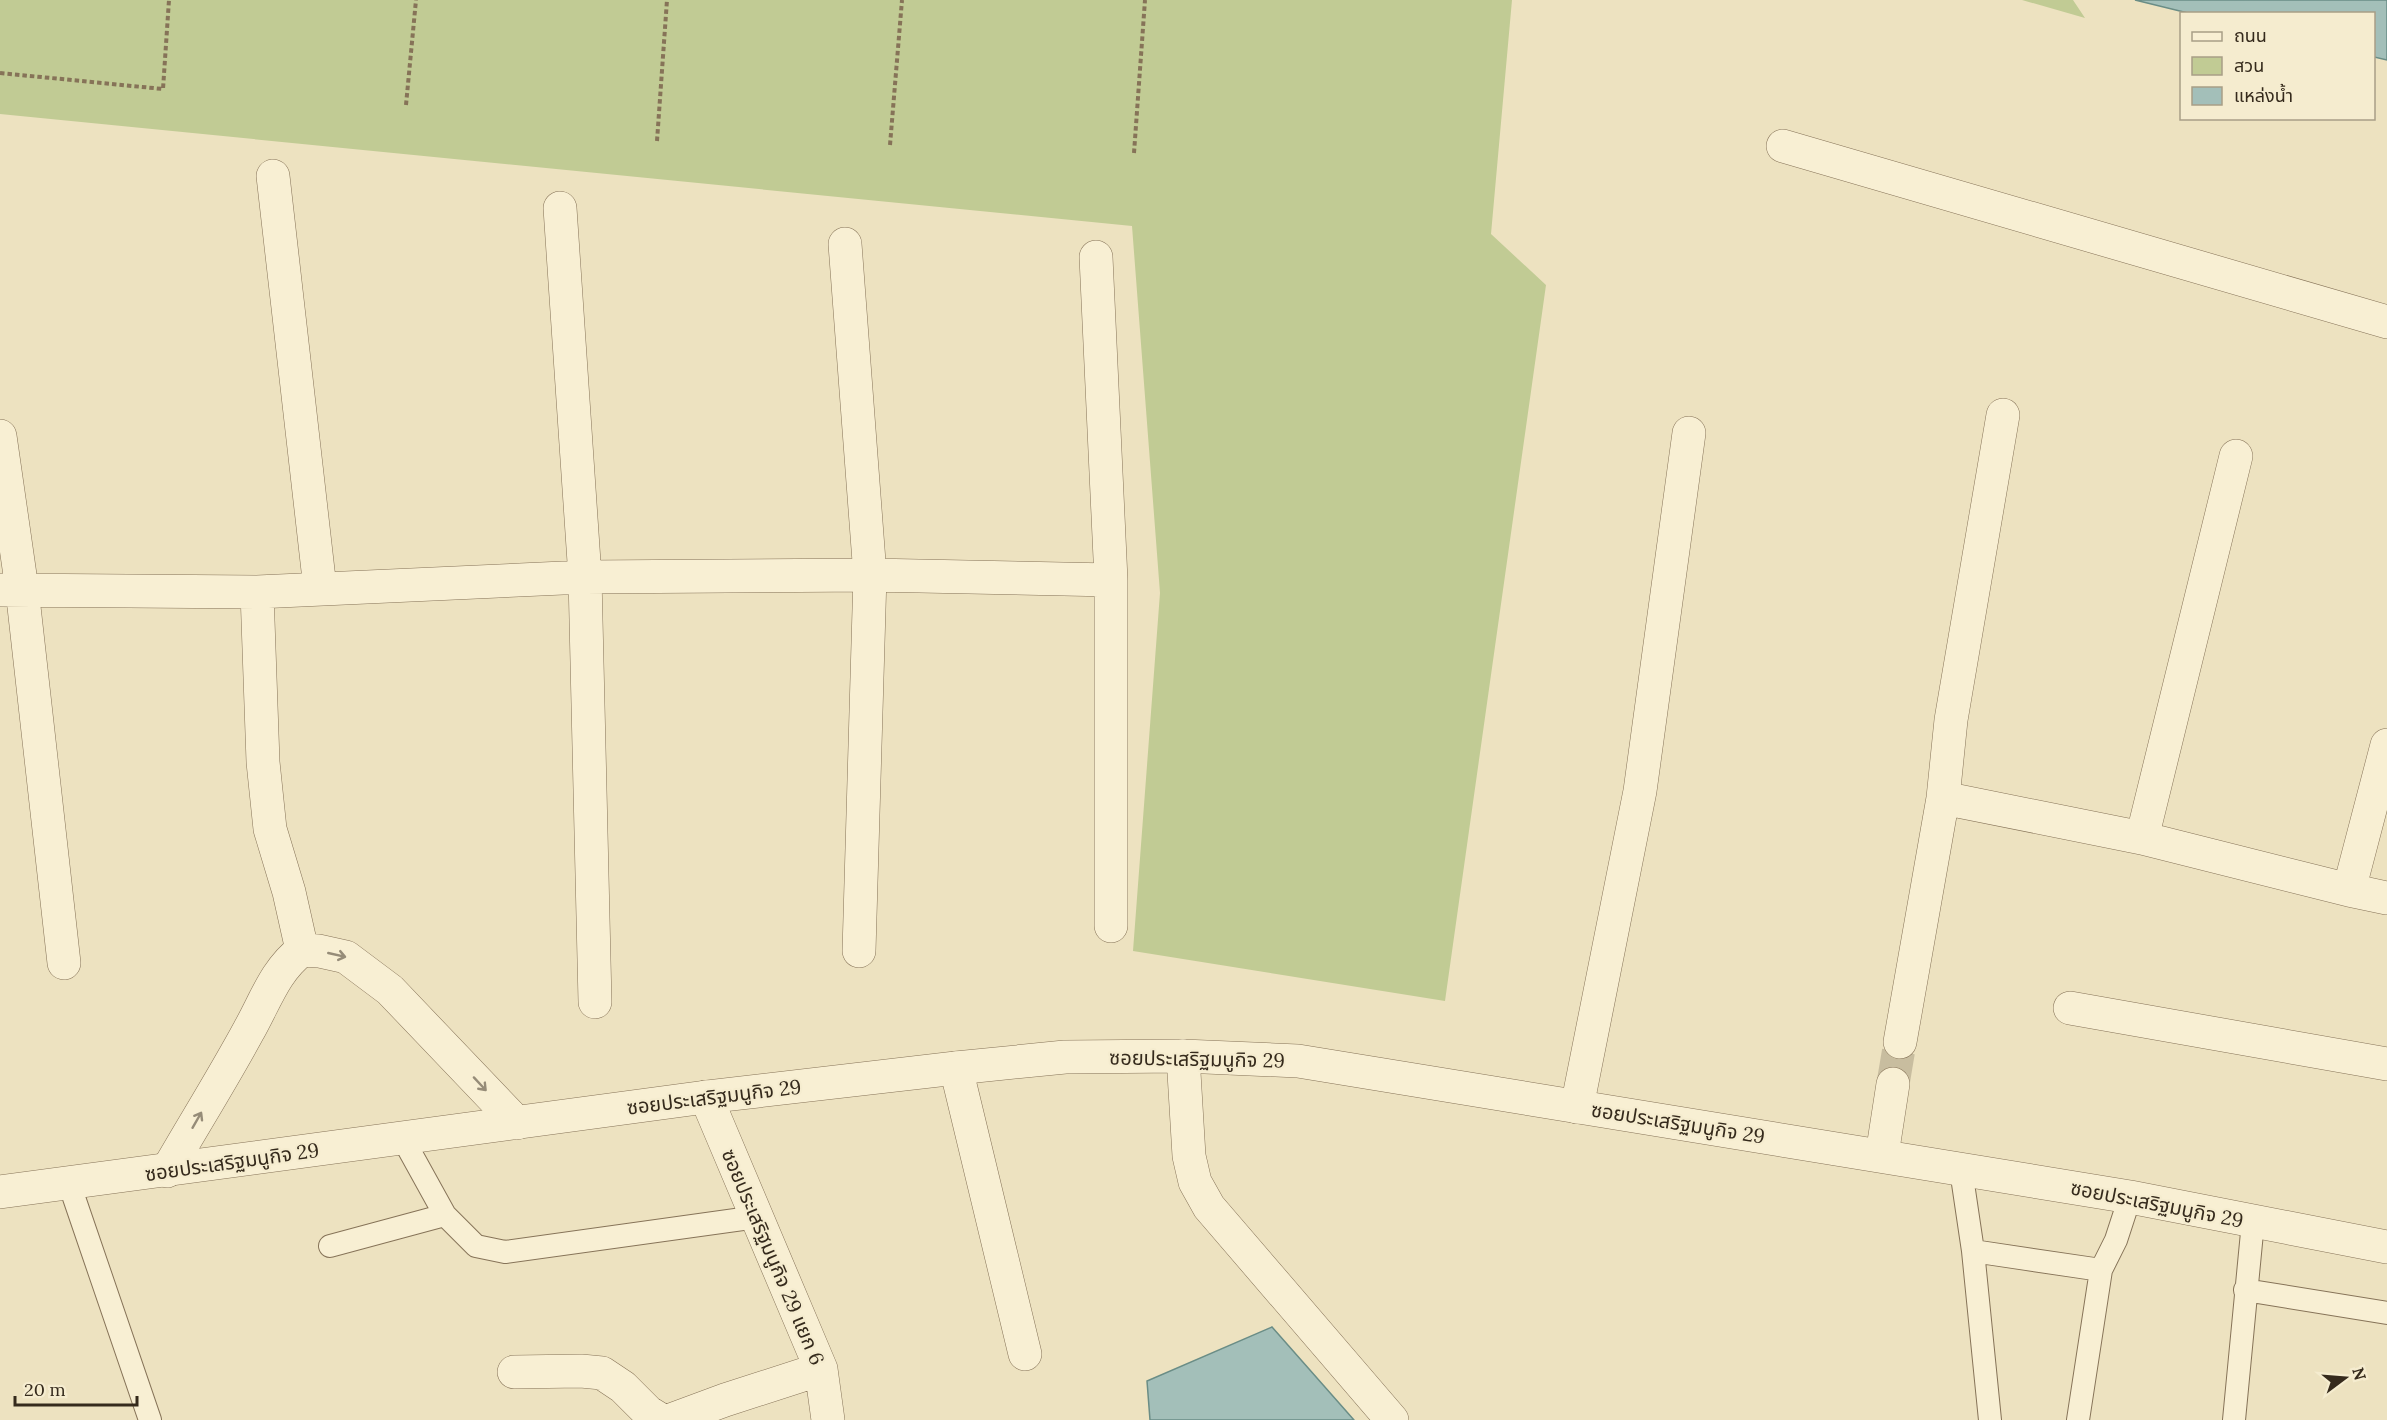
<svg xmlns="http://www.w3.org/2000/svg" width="2387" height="1420" font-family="Lora,'Noto Sans Thai',serif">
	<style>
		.green { fill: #c1cb94 }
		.water { fill: #a3bfb9; stroke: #6a8d86; stroke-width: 1.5 }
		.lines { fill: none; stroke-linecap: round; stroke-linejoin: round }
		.minor-tunnel { stroke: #c8bd9f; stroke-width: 33; stroke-dasharray: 33 16; stroke-linecap: butt }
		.service-casing { stroke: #867358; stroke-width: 24 }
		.minor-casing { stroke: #867358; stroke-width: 34 }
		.tertiary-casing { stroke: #867358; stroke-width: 34 }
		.path { stroke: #867358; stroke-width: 4; stroke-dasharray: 4.5 3; stroke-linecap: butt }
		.service { stroke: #f8efd3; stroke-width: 22 }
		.minor { stroke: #f8efd3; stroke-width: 33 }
		.tertiary { stroke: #f8efd3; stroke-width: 33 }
		.oneway { stroke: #968c78 }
		.labels { text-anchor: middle; stroke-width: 4.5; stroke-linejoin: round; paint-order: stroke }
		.street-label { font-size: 20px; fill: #352a1c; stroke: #f5eccf }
	</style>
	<rect width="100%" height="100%" fill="#ede2c0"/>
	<path class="green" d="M0 0H1512L1491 234 1546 285 1445 1001 1133 951 1160 593 1132 226 0 114Z
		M2022 0H2073L2085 18Z"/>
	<path class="water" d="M2135 0H2387V60L2374 57V14H2192Z
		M1272 1327 1354 1420H1150L1147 1381Z"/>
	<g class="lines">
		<path class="minor-tunnel" d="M1893 1084 1900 1042"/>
		<defs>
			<path id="service" d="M403 1139 445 1215 476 1246 505 1252 757 1217
				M1961 1170 1973 1251 1990 1420
				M69 1183 150 1420
				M330 1246 445 1215
				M1973 1251 2101 1270
				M2245 1290 2387 1313
				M2078 1420 2101 1270 2116 1240 2130 1197
				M2234 1420 2253 1222"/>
			<path id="minor" d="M1783 146 2387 322
				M273 176 320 588
				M560 208 585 577 595 1002
				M845 244 870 575 859 951
				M1096 257 1111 580V926
				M0 436 22 589 64 963
				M0 590 257 592 585 577 870 575 1111 580
				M257 592 263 762 270 829 289 892 302 950
				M1943 798 2142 838 2349 890 2387 898
				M2142 838 2236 456
				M2349 890 2387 745
				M2070 1008 2387 1064
				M1900 1042 1943 798 1951 720 2003 415
				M1183 1056 1189 1156 1195 1182 1209 1207 1392 1420
				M956 1068 1025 1354
				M706 1097 821 1369 828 1420
				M1577 1107 1640 791 1689 433
				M1882 1155 1893 1084
				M167 1171C194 1124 223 1078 249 1030 265 1002 275 970 302 950L319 951 346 957 390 990 517 1123
				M514 1372 581 1371 602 1373 623 1387 648 1412 661 1420
				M671 1420 725 1400 821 1369"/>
			<path id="tertiary" d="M0 1192 706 1097 956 1068 1065 1057 1183 1056 1298 1061 2130 1197 2387 1247"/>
		</defs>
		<use href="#service" class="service-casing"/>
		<use href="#minor" class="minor-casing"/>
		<use href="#tertiary" class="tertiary-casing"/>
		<path class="path" d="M0 73 163 89 169 0
			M406 105 416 0
			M657 141 667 0
			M890 145 902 0
			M1134 153 1145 0"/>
		<use href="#service" class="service"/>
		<use href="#minor" class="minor"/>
		<use href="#tertiary" class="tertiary"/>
	</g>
	<defs><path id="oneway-shaft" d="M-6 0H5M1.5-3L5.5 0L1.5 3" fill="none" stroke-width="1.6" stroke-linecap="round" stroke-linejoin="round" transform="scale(1.5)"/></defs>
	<g class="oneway">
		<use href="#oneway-shaft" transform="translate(337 955) rotate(13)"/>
		<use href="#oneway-shaft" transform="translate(480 1084) rotate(47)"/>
		<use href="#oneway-shaft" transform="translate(197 1120) rotate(-60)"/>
	</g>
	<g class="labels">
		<g class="street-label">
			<text transform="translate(1197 1059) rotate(1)" y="7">ซอยประเสริฐมนูกิจ 29</text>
			<text transform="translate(714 1097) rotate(-7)" y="7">ซอยประเสริฐมนูกิจ 29</text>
			<text transform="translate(1678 1123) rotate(9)" y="7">ซอยประเสริฐมนูกิจ 29</text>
			<text transform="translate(232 1162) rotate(-8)" y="7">ซอยประเสริฐมนูกิจ 29</text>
			<text transform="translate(2157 1204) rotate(11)" y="7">ซอยประเสริฐมนูกิจ 29</text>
			<text transform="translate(773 1257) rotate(67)" y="7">ซอยประเสริฐมนูกิจ 29 แยก 6</text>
		</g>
	</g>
	<rect x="2180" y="12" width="195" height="108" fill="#f5eccf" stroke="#a89e87" stroke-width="1.5"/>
	<rect x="2192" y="32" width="30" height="9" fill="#f8efd3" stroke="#a89e87" stroke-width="1.5"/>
	<text x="2234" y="42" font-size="18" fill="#352a1c">ถนน</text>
	<rect x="2192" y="57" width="30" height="18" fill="#c1cb94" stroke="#a89e87" stroke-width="1.5"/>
	<text x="2234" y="72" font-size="18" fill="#352a1c">สวน</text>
	<rect x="2192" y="87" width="30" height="18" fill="#a3bfb9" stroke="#a89e87" stroke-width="1.5"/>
	<text x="2234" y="102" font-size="18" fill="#352a1c">แหล่งน้ำ</text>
	<g transform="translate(2345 1378) rotate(74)" stroke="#f5eccf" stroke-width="4.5" paint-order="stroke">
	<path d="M0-4.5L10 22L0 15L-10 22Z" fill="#352a1c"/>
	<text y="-9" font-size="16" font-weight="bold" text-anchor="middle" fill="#352a1c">N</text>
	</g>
	<path d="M15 1396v9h122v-9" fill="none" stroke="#352a1c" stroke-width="3"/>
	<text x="24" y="1396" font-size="18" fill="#352a1c" stroke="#f5eccf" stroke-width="4.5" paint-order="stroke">20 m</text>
</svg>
